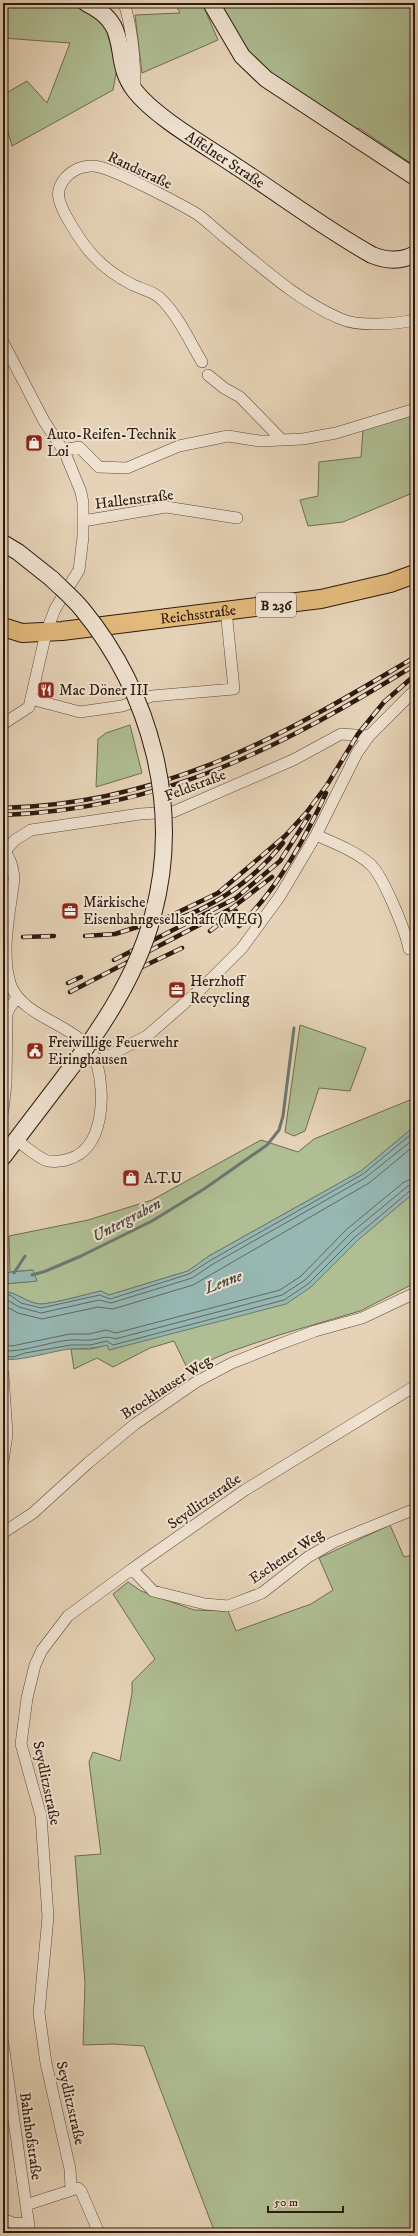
<svg xmlns="http://www.w3.org/2000/svg" width="418" height="2236" font-family="'IM FELL DW Pica',serif">
	<style>
		.green { fill: #afbe93; stroke: #6e6c52 }
		.water { fill: #96b7b2; stroke: #6c7871 }
		.lines { fill: none; stroke-linecap: round; stroke-linejoin: round }
		.shore { stroke: #616861; stroke-width: 1 }
		.stream { stroke: #6c7871; stroke-width: 3 }
		.street-casing { stroke: #5a483a; stroke-width: 12 }
		.secondary-casing { stroke: #2c1a10; stroke-width: 18 }
		.primary-casing { stroke: #2c1a10; stroke-width: 20 }
		.street { stroke: #efe2d0; stroke-width: 11 }
		.secondary { stroke: #efe2d0; stroke-width: 16 }
		.primary { stroke: #e3ba7c; stroke-width: 18 }
		.rail-casing { stroke: #2c1a10; stroke-width: 4.5 }
		.rail { stroke: #efe2d0; stroke-width: 3; stroke-dasharray: 9; stroke-linecap: butt }
		.secondary-bridge-casing { stroke: #2c1a10; stroke-width: 18; stroke-linecap: butt }
		.secondary-bridge { stroke: #efe2d0; stroke-width: 16 }
		.labels { text-anchor: middle; stroke-width: 4; stroke-linejoin: round; paint-order: stroke }
		.shield { fill: #efe2d0; stroke: #66564a; stroke-width: 1 }
		.shield-label { font-size: 14px; font-weight: bold; fill: #2c1a10 }
		.street-label { font-size: 15px; fill: #2c1a10; stroke: #efe2d0 }
		.poi-label { font-size: 15px; fill: #2c1a10; stroke: #efe2d0; text-anchor: start }
		.water-label { font-size: 16px; font-style: italic; fill: #4c4941; stroke: #efe2d0 }
	</style>
	<rect width="100%" height="100%" fill="#e6d3b7"/>
	<filter id="stains"><feTurbulence type="fractalNoise" baseFrequency=".005" numOctaves="4"/><feColorMatrix values="0 0 0 0 .2 0 0 0 0 .09 0 0 0 0 .02 0 0 0 .5 -.17"/></filter>
	<radialGradient id="worn" r=".72"><stop offset=".6" stop-color="#630" stop-opacity="0"/><stop offset="1" stop-color="#630" stop-opacity=".3"/></radialGradient>
	<path class="green" d="M3 3H66L90 11 104 21 117 68 113 90 12 146 3 114V95L27 81 47 103 70 43 3 38Z
		M175 3H202L218 40 142 73 135 15 180 13Z
		M216 3H415V166L359 128 354 131 253 61Z
		M415 413V492L343 522 308 526 300 500 318 496 319 462 361 457 363 429Z
		M130 725 142 773 96 787 98 739 106 733Z
		M300 1025 366 1048 350 1091 319 1088 305 1131 294 1136 285 1132Z
		M415 1098V1126L361 1171 209 1256 188 1271 109 1295 101 1291C87 1294 53 1304 40 1304 26 1303 16 1291 3 1292V1284L37 1281 32 1270 10 1272 9 1236 88 1220 152 1200 261 1140 298 1152 314 1139Z
		M415 1192V1283L360 1311 279 1335 229 1352 188 1370 174 1341 150 1348 113 1367 97 1358 74 1369 71 1349H91L107 1345 109 1350 311 1287 357 1240Z
		M390 1525 404 1557 415 1554V2233H215L144 2046 113 2044 83 2045 85 1983 75 1856 101 1854 89 1762 93 1752 120 1761 132 1693V1682L155 1659 113 1594 128 1582 141 1591 194 1610 228 1611 236 1631 311 1604 333 1590 319 1558Z"/>
	<path class="water" d="M415 1126V1192L358 1240 311 1287 286 1304 109 1350 107 1345C94 1349 83 1348 70 1349 51 1351 20 1362 3 1359V1292C16 1291 26 1303 40 1304 53 1304 87 1294 101 1291L109 1295 188 1271 209 1256 361 1171Z
		M33 1270 37 1281 3 1284V1273Z"/>
	<g class="lines">
		<path class="shore" d="M3 1296 10 1295 21 1303 41 1308 100 1295 110 1299 189 1274 211 1260 363 1174 415 1131
			M3 1301H9L19 1307 41 1313 99 1300 111 1303 192 1278 213 1264 365 1178 415 1138
			M3 1307H7L18 1313 42 1319 98 1307 113 1309 193 1285 369 1183 415 1145
			M3 1345 12 1346 70 1334H89L106 1330 116 1333 280 1290 301 1276 347 1229 404 1182 415 1178
			M3 1351C25 1352 48 1342 70 1340 77 1339 84 1341 91 1340 100 1339 106 1335 115 1339L282 1295 305 1280 351 1233 408 1186 415 1184
			M3 1356 13 1357 25 1353 71 1345H90L107 1341 113 1345 284 1300 308 1284 355 1237 411 1190 415 1189"/>
		<path class="stream" d="M14 1273 25 1256
			M32 1275 46 1271 81 1256 152 1221 204 1189 267 1145 279 1130 283 1116 294 1028"/>
		<defs>
			<path id="street" d="M124 3C133 31 135 61 135 91
				M3 342 44 421 65 453 81 492 83 503V537L79 570 55 609 46 633 29 707 3 724
				M202 362C190 342 180 319 164 302 156 292 144 290 133 285 99 268 83 247 65 214 59 202 55 192 63 181 70 171 82 165 94 166 111 167 180 204 197 214 207 221 217 231 227 239 263 268 298 301 341 319 359 327 396 324 415 320
				M208 375 224 388 240 397 282 440
				M63 450 79 447 99 467 127 468 179 446 228 436 259 441 282 440 303 439 336 433 415 409
				M83 521 166 507 237 518
				M31 699 80 712 122 706 152 696 234 689 226 610
				M316 835C334 843 355 851 370 864 383 875 406 932 409 949
				M3 850C11 858 13 868 14 879 10 912 0 954 11 986 27 1023 86 1024 97 1064 105 1093 105 1148 69 1159 63 1161 51 1163 45 1160 35 1155 24 1146 16 1139
				M5 851 15 840 31 830 140 814 173 812 293 760 341 734 369 736
				M96 1062 147 1036 203 987 242 948 280 896 316 835 357 753 369 736 415 690
				M3 1110 6 1083 7 1014 10 1007 18 997
				M3 1374 7 1434 3 1462
				M3 1533 33 1513 88 1463 135 1424 196 1382 232 1363 275 1346 315 1331 362 1318 415 1293
				M132 1569 153 1591 205 1604 228 1606 262 1593 308 1557 334 1542 415 1509
				M3 2044 30 2233
				M71 2189 70 2169 46 2063 39 2013 48 1917 41 1816 21 1744 27 1698 35 1665 42 1650 68 1616 132 1569 245 1490 415 1386
				M26 2205 78 2188 81 2191 99 2233
				M3 2219 13 2223 28 2224"/>
			<g id="secondary">
				<path id="s1" d="M86 3C135 26 109 58 135 91 156 118 208 147 237 167 282 196 325 229 372 255 387 261 401 262 415 254"/>
				<path d="M211 3 242 56 266 79 415 177"/>
				<path d="M3 543 18 552 52 579"/>
				<path d="M3 1157 67 1073"/>
			</g>
			<g id="primary">
				<path id="s2" d="M3 627 22 633 62 631 321 599 390 583 415 574"/>
			</g>
		</defs>
		<use href="#street" class="street-casing"/>
		<use href="#secondary" class="secondary-casing"/>
		<use href="#primary" class="primary-casing"/>
		<use href="#street" class="street"/>
		<use href="#secondary" class="secondary"/>
		<use href="#primary" class="primary"/>
		<defs>
			<path id="rail" d="M3 808C163 804 281 737 415 657
				M3 815C164 809 281 747 415 665
				M166 923C213 908 252 882 283 843
				M239 926C276 891 305 839 326 793
				M210 931 236 911
				M85 936 115 934 166 918 218 893 285 836 306 813 327 785 358 734 384 702 415 675
				M23 937 54 936
				M114 960 236 898 280 861 309 816
				M125 975 182 948
				M68 983 81 977
				M70 992 232 908 272 877"/>
		</defs>
		<use href="#rail" class="rail-casing"/>
		<use href="#rail" class="rail"/>
		<defs>
			<path id="secondary-bridge" d="M52 579C62 589 73 598 82 609 151 693 182 808 153 915 138 973 103 1027 67 1073"/>
		</defs>
		<use href="#secondary-bridge" class="secondary-bridge-casing"/>
		<use href="#secondary-bridge" class="secondary-bridge"/>
	</g>
	<defs>
		<symbol id="shop-square" viewBox="-11 -11 22 22"><rect x="-9" y="-9" width="18" height="18" rx="4" fill="#8f2418" stroke="#efe2d0"/><path d="M-5-2.5h2.3a2.7 3.5 0 0 1 5.4 0H5L5.5 6h-11ZM-1.5-2.5h3a1.5 2.3 0 0 0-3 0Z" fill="#fff"/></symbol>
		<symbol id="restaurant-square" viewBox="-11 -11 22 22"><rect x="-9" y="-9" width="18" height="18" rx="4" fill="#8f2418" stroke="#efe2d0"/><path d="M-5-6h1v4h1v-4h1v4h1v-4h1v5L-1.5 .5V6h-2V.5L-5-1ZM5-6V6H3V1.5H1.5Q1.5-4 5-6Z" fill="#fff"/></symbol>
		<symbol id="office-square" viewBox="-11 -11 22 22"><rect x="-9" y="-9" width="18" height="18" rx="4" fill="#8f2418" stroke="#efe2d0"/><path d="M-6-3h4V-5.5h4V-3h4V5H-6ZM-1-4.5V-3h2v-1.5ZM-6 0V1H6V0Z" fill="#fff"/></symbol>
		<symbol id="civic-square" viewBox="-11 -11 22 22"><rect x="-9" y="-9" width="18" height="18" rx="4" fill="#8f2418" stroke="#efe2d0"/><path d="M-.6-6.5H3V-4.5H.6V-3L4-1V1h2V6H-6V1h2V-1L-.6-3ZM-1.2 2.5V6h2.4V2.5Z" fill="#fff"/></symbol>
	</defs>
	<g fill-rule="evenodd">
		<use href="#shop-square" x="24" y="433" width="20" height="20"/>
		<use href="#restaurant-square" x="36" y="680" width="20" height="20"/>
		<use href="#office-square" x="60" y="901" width="20" height="20"/>
		<use href="#office-square" x="167" y="980" width="20" height="20"/>
		<use href="#civic-square" x="25" y="1041" width="20" height="20"/>
		<use href="#shop-square" x="121" y="1168" width="20" height="20"/>
	</g>
	<g class="labels">
		<rect class="shield" x="256" y="593" width="40" height="24" rx="3"/>
		<g class="shield-label">
			<text x="276" y="610">B 236</text>
		</g>
		<g class="street-label">
			<text dy="5" stroke="none"><textPath href="#s1" startOffset="219">Affelner Straße</textPath></text>
			<text transform="translate(140 170) rotate(25)" y="5">Randstraße</text>
			<text transform="translate(134 499) rotate(-7)" y="5">Hallenstraße</text>
			<text dy="5" stroke="none"><textPath href="#s2" startOffset="197">Reichsstraße</textPath></text>
			<text transform="translate(195 785) rotate(-21)" y="5">Feldstraße</text>
			<text transform="translate(166 1387) rotate(-33)" y="5">Brockhauser Weg</text>
			<text transform="translate(204 1501) rotate(-35)" y="5">Seydlitzstraße</text>
			<text transform="translate(286 1556) rotate(-34)" y="5">Eschener Weg</text>
			<text transform="translate(47 1783) rotate(78)" y="5">Seydlitzstraße</text>
			<text transform="translate(71 2103) rotate(77)" y="5">Seydlitzstraße</text>
			<text transform="translate(31 2136) rotate(82)" y="5">Bahnhofstraße</text>
		</g>
		<g class="poi-label">
			<text x="47" y="439">Auto-Reifen-Technik<tspan x="47" dy="17">Loi</tspan></text>
			<text x="59" y="695">Mac Döner III</text>
			<text x="83" y="907">Märkische<tspan x="83" dy="17">Eisenbahngesellschaft (MEG)</tspan></text>
			<text x="190" y="986">Herzhoff<tspan x="190" dy="17">Recycling</tspan></text>
			<text x="48" y="1047">Freiwillige Feuerwehr<tspan x="48" dy="17">Eiringhausen</tspan></text>
			<text x="144" y="1183">A.T.U</text>
		</g>
		<g class="water-label">
			<text transform="translate(126 1219) rotate(-28)" y="6">Untergraben</text>
			<text transform="translate(223 1281) rotate(-21)" y="6">Lenne</text>
		</g>
	</g>
	<rect width="418" height="2236" fill="none" stroke="#e6d3b7" stroke-width="16"/>
	<rect x="4" y="4" width="410" height="2228" fill="none" stroke="#2c1a10" stroke-width="2"/>
	<rect x="8" y="8" width="402" height="2220" fill="none" stroke="#2c1a10"/>
	<path d="M268 2206v6h75v-6" fill="none" stroke="#2c1a10" stroke-width="2"/>
	<text x="274" y="2206" font-size="12" fill="#2c1a10" stroke="#efe2d0" stroke-width="3" paint-order="stroke">50 m</text>
	<rect width="100%" height="100%" filter="url(#stains)"/>
	<rect width="100%" height="100%" fill="url(#worn)"/>
</svg>
